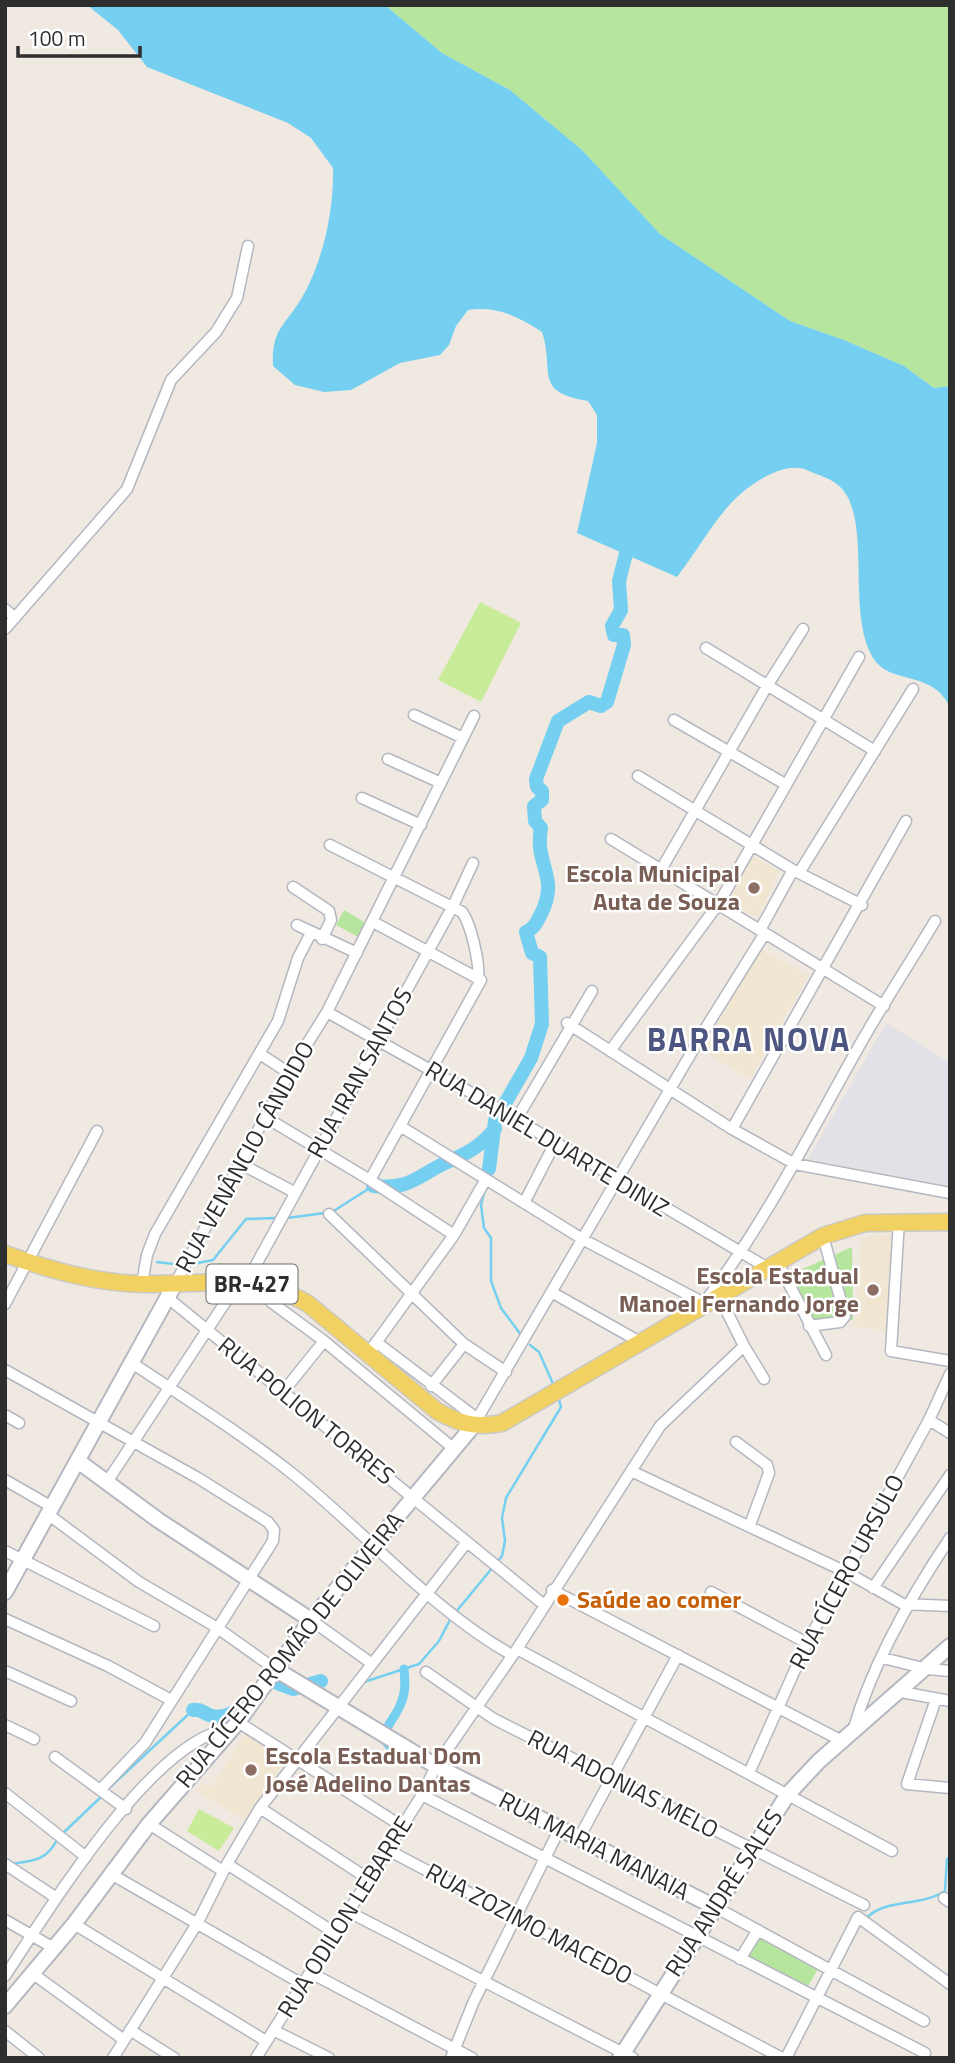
<svg xmlns="http://www.w3.org/2000/svg" width="955" height="2063" font-family="'Titillium Web',sans-serif">
	<style>
		.industrial { fill: #e3e1e8 }
		.education { fill: #f0e6d1 }
		.green { fill: #b6e59e }
		.pitch { fill: #c9ec9a }
		.water { fill: #75cff0 }
		.lines { fill: none; stroke-linecap: round; stroke-linejoin: round }
		.stream { stroke: #75cff0; stroke-width: 2.5 }
		.canal { stroke: #75cff0; stroke-width: 9 }
		.river { stroke: #75cff0; stroke-width: 14 }
		.street-casing { stroke: #b4b7c1; stroke-width: 13 }
		.secondary-casing { stroke: #b4b7c1; stroke-width: 18 }
		.primary-casing { stroke: #c9c9c9; stroke-width: 19 }
		.street { stroke: #fff; stroke-width: 10 }
		.secondary { stroke: #fff; stroke-width: 14 }
		.primary { stroke: #f2d163; stroke-width: 16 }
		.education-dot { fill: #8d6e63; stroke: #fff; stroke-width: 2.5 }
		.food-dot { fill: #e8710a; stroke: #fff; stroke-width: 2.5 }
		.labels { text-anchor: middle; stroke-width: 5; stroke-linejoin: round; paint-order: stroke }
		.shield { fill: #fff; stroke: #6d6d6d; stroke-width: 2 }
		.shield-label { font-size: 23px; font-weight: bold; fill: #2e2e2e }
		.education-label { font-size: 24px; font-weight: bold; fill: #785e54; stroke: #fff; text-anchor: end }
		.street-label { font-size: 24px; fill: #2e2e2e; stroke: #fff }
		.food-label { font-size: 24px; font-weight: bold; fill: #c56008; stroke: #fff; text-anchor: start }
		.district-label { font-size: 32px; font-weight: bold; letter-spacing: 2px; fill: #4d5680; stroke: #fff }
	</style>
	<rect width="100%" height="100%" fill="#efe9e1"/>
	<path class="industrial" d="M886 1023 950 1063V1184L944 1185 808 1159Z"/>
	<path class="education" d="M751 855 779 871 759 917 728 904Z
		M761 948 808 976 750 1079 702 1050Z
		M893 1234 885 1330 854 1327 862 1237Z
		M247 1732 288 1758 246 1821 197 1791 201 1783 211 1787Z"/>
	<path class="green" d="M385 5H950V386L934 388 904 366 844 340 790 321 660 234 582 150 510 90 442 53Z
		M344 910 369 925 362 939 336 925Z
		M852 1247 853 1320 806 1322 787 1276Z
		M218 1263 245 1265 243 1273 217 1272Z
		M753 1935 819 1967 807 1988 742 1956Z"/>
	<path class="pitch" d="M480 602 521 623 481 702 438 680Z
		M199 1809 234 1828 219 1851 187 1831Z"/>
	<path class="water" d="M87 5H385L442 53 510 90 582 150 660 234 790 321 844 340 904 366 934 388 950 386V707C932 669 891 686 873 658 845 612 874 515 838 485 830 478 818 475 809 471 786 459 750 484 734 500 714 520 695 554 677 577L577 533 597 443V415L588 401C532 392 555 370 542 332 518 316 497 306 468 310L456 326 449 345 440 355 400 363 351 390 324 392 295 385 273 366C271 327 287 325 304 294 324 257 334 209 333 168L311 138 288 123 147 67 118 30Z"/>
	<g class="lines">
		<path class="stream" d="M485 1189 481 1205 484 1228 491 1238V1281L501 1308 521 1335
			M332 1212 373 1186
			M287 1218 325 1213
			M157 1262 182 1265
			M188 1265 213 1260 246 1219 276 1218
			M530 1345 539 1352 554 1386
			M497 1562 502 1556 505 1541 502 1518 506 1498 561 1407 558 1396
			M455 1613 493 1567
			M364 1682 419 1664 439 1641 451 1618
			M106 1791 193 1710
			M61 1835 102 1796
			M11 1864C33 1861 46 1861 57 1840
			M867 1918C883 1899 920 1907 945 1891L947 1859 950 1857"/>
		<path class="canal" d="M394 1752 384 1739C385 1725 397 1716 401 1703 406 1692 405 1681 404 1669"/>
		<path class="river" d="M489 1169 495 1121 531 1058 542 1024 540 957 532 953 526 932C535 927 535 925 540 916 561 876 534 867 541 828L535 821 534 806 542 800V791L537 787 536 779 558 721 589 702 601 706 607 702 624 645 623 635H614L612 626 621 610 619 581 630 538
			M373 1186C409 1190 416 1177 445 1163 466 1154 480 1147 495 1129
			M277 1683 293 1689 321 1681
			M193 1710C201 1709 202 1712 209 1715 226 1721 238 1710 248 1699"/>
		<defs>
			<path id="street" d="M5 609 15 618
				M5 629 127 489 171 380 216 332 237 298 248 246
				M706 648 875 751
				M414 715 463 738
				M674 720 785 784
				M388 759 441 783
				M638 776 793 870 862 905
				M362 798 421 825
				M611 839 884 1006
				M330 845 462 912C471 924 480 964 478 978
				M662 868 767 686 803 629
				M799 873 913 689
				M293 887 329 911 331 920 322 939
				M297 925 357 953
				M760 930 793 870
				M327 1012 477 1096 766 1267
				M567 1023 732 1129 795 1164 950 1193
				M610 1051 719 903 859 657
				M260 1054 289 1073
				M265 1117 370 1180 454 1235
				M516 1120 592 991
				M400 1126 584 1240 704 1303C765 1223 809 1135 858 1048 882 1005 910 963 935 921
				M732 1129 906 821
				M241 1164 294 1192
				M370 1180 481 980 373 922
				M525 1201 555 1143
				M329 1214 464 1344 506 1372
				M899 1221 891 1351 950 1361
				M777 1261 826 1355
				M176 1282 289 1073 327 1012 474 716
				M246 1283 453 906 473 863
				M142 1284 147 1255 155 1234 278 1021 298 958 311 933
				M269 1287 271 1302 324 1341 453 1448
				M553 1293 640 1342
				M168 1298 543 1604
				M5 1304 97 1131
				M809 1326 840 1322 845 1316 823 1236
				M376 1342 479 1420
				M744 1346 764 1379
				M367 1355 454 1235 486 1179
				M132 1363C186 1399 244 1435 294 1475 366 1533 432 1610 512 1655
				M5 1370 198 1478 268 1522 274 1530 273 1541 145 1743 100 1790
				M431 1386 464 1344
				M283 1392 324 1341
				M5 1415 19 1423
				M929 1420 950 1433
				M473 1426 707 1026 765 933
				M736 1442 767 1465 769 1473 750 1525
				M631 1471 846 1572 903 1604 950 1606
				M5 1480 52 1507
				M107 1482 238 1283
				M49 1515 139 1582 216 1627 275 1669
				M5 1551 154 1626
				M873 1588 950 1475
				M552 1590 844 1742
				M711 1592 807 1643
				M5 1619 108 1666 171 1700
				M311 1620 371 1663
				M517 1649 892 1851
				M883 1658 927 1669 950 1671
				M5 1671 71 1701
				M426 1672 494 1719 864 1905
				M901 1692 950 1701
				M936 1699 907 1784 950 1788
				M238 1722 400 1825
				M5 1725 34 1739
				M853 1731C872 1664 911 1596 950 1538
				M55 1757 126 1809
				M749 1773 807 1643 929 1420 950 1374
				M5 1793 86 1857
				M422 1795 925 2053
				M260 1808 367 1878
				M149 1824 223 1871
				M579 1838 678 1655
				M386 1849 782 2058
				M5 1864 55 1897
				M227 1864 335 1933
				M111 1874 302 1984
				M944 1898 950 1902
				M715 1907 924 2021
				M349 1912 633 2058
				M5 1920 52 1947
				M74 1924 266 2041
				M740 1959 758 1930
				M32 1973 124 2040
				M311 1973 472 2058
				M5 1976C47 1913 154 1735 233 1728
				M130 2030 174 2058
				M5 2031 39 2058
				M275 2031 329 2058
				M113 2058 198 1922 227 1864 260 1808 467 1542
				M256 2058 422 1795 436 1766 517 1649 660 1426 744 1346 719 1296
				M451 2058 474 2001 559 1830
				M786 2058 858 1917 950 1984"/>
			<path id="secondary" d="M78 1461 158 1520 311 1620
				M5 1592 176 1282
				M275 1669 436 1766 715 1907
				M5 2006 74 1924 149 1824 238 1722 311 1620 473 1426
				M620 2058 788 1794 819 1761 950 1646"/>
			<path id="primary" d="M5 1254C50 1270 95 1283 143 1284 199 1285 255 1273 307 1303L437 1411C460 1424 476 1428 502 1423L823 1236 865 1223 950 1222"/>
		</defs>
		<use href="#street" class="street-casing"/>
		<use href="#secondary" class="secondary-casing"/>
		<use href="#primary" class="primary-casing"/>
		<use href="#street" class="street"/>
		<use href="#secondary" class="secondary"/>
		<use href="#primary" class="primary"/>
	</g>
	<g class="education-dot">
		<circle cx="754" cy="888" r="7"/>
		<circle cx="873" cy="1290" r="7"/>
		<circle cx="251" cy="1770" r="7"/>
	</g>
	<circle class="food-dot" cx="563" cy="1600" r="7"/>
	<g class="labels">
		<rect class="shield" x="206.5" y="1264.5" width="91" height="39" rx="5"/>
		<g class="shield-label">
			<text x="252" y="1292">BR-427</text>
		</g>
		<g class="education-label">
			<text x="740" y="882">Escola Municipal<tspan x="740" dy="28">Auta de Souza</tspan></text>
			<text x="859" y="1284">Escola Estadual<tspan x="859" dy="28">Manoel Fernando Jorge</tspan></text>
			<text x="265" y="1764" text-anchor="start">Escola Estadual Dom<tspan x="265" dy="28">José Adelino Dantas</tspan></text>
		</g>
		<g class="street-label">
			<text transform="translate(360 1073) rotate(-61)" y="8">RUA IRAN SANTOS</text>
			<text transform="translate(547 1139) rotate(31)" y="8">RUA DANIEL DUARTE DINIZ</text>
			<text transform="translate(245 1157) rotate(-61)" y="8">RUA VENÂNCIO CÂNDIDO</text>
			<text transform="translate(306 1411) rotate(39)" y="8">RUA POLION TORRES</text>
			<text transform="translate(847 1572) rotate(-62)" y="8">RUA CÍCERO URSULO</text>
			<text transform="translate(290 1650) rotate(-51)" y="8">RUA CÍCERO ROMÃO DE OLIVEIRA</text>
			<text transform="translate(623 1784) rotate(27)" y="8">RUA ADONIAS MELO</text>
			<text transform="translate(594 1846) rotate(27)" y="8">RUA MARIA MANAIA</text>
			<text transform="translate(724 1893) rotate(-57)" y="8">RUA ANDRÉ SALES</text>
			<text transform="translate(345 1917) rotate(-58)" y="8">RUA ODILON LEBARRE</text>
			<text transform="translate(529 1924) rotate(28)" y="8">RUA ZOZIMO MACEDO</text>
		</g>
		<g class="food-label">
			<text x="577" y="1608">Saúde ao comer</text>
		</g>
		<g class="district-label">
			<text x="749" y="1051">BARRA NOVA</text>
		</g>
	</g>
	<rect width="955" height="2063" fill="none" stroke="#2e2e2e" stroke-width="14"/>
	<path d="M18 46v10h122v-10" fill="none" stroke="#2e2e2e" stroke-width="3.5"/>
	<text x="28" y="46" font-size="21" fill="#2e2e2e" stroke="#ffffff" stroke-width="5" paint-order="stroke">100 m</text>
</svg>
